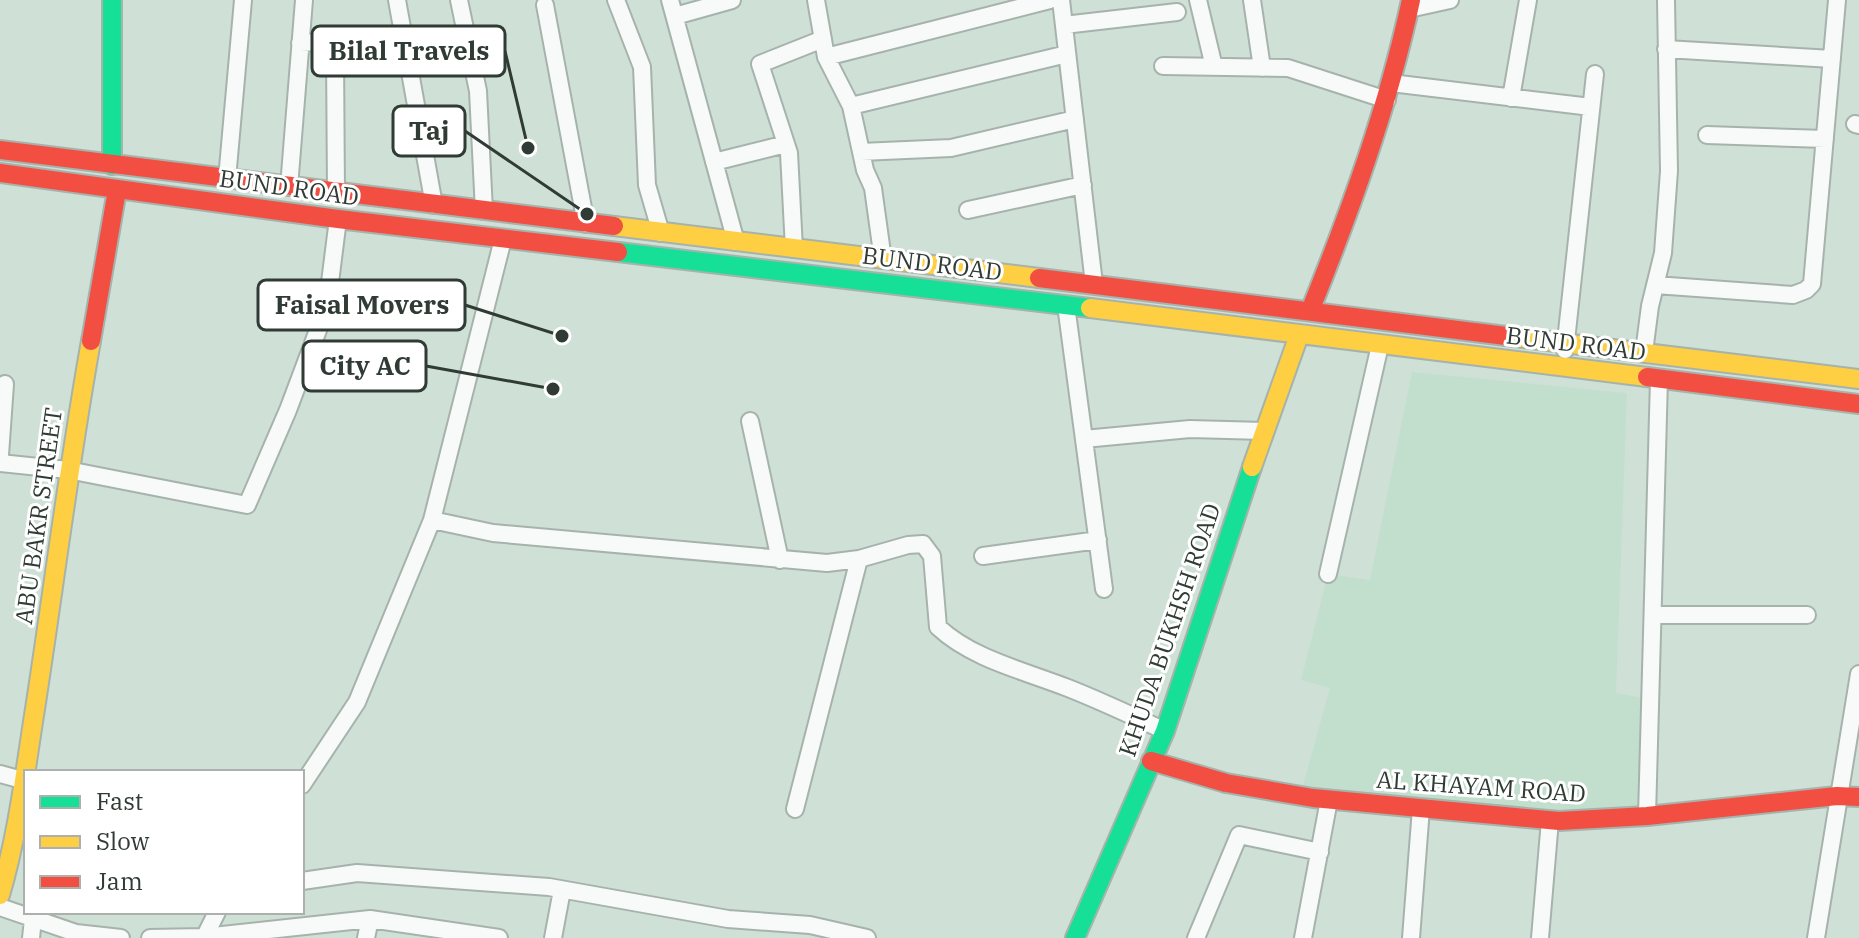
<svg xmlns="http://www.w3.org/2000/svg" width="1859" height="938" font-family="'IBM Plex Serif',serif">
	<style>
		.built { fill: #c2dfce }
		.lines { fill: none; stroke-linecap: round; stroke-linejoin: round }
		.street-casing { stroke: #a6b3ac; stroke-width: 20 }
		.fast-casing { stroke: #a6b3ac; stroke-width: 22 }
		.slow-casing { stroke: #a6b3ac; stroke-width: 22 }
		.jam-casing { stroke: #a6b3ac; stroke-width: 22 }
		.street { stroke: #f8faf9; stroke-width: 16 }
		.fast { stroke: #16e098; stroke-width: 18 }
		.slow { stroke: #ffcf43; stroke-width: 18 }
		.jam { stroke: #f24e42; stroke-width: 18 }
		.labels { text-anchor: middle; stroke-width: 6; stroke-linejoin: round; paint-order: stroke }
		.street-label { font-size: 24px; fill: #2f3b34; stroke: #fff }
		.leader { fill: none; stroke: #2f3b34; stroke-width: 3 }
		.callout-dot { fill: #2f3b34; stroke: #fff; stroke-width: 3 }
		.callout { fill: #fff; stroke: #2f3b34; stroke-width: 3 }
		.callout-label { font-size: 26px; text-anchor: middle; font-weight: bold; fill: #2f3b34 }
	</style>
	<rect width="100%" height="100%" fill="#cfe0d6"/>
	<path class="built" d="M1412 372 1627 393 1616 693 1644 698 1641 811 1550 820 1300 796 1330 688 1301 680 1328 574 1370 580Z"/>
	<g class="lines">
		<defs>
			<path id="street" d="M397 0 434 205
				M459 0 478 91 484 211
				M616 0 642 67 647 185 661 233
				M670 0 736 242
				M816 0 826 57 851 106 865 170 873 188 883 260
				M1061 0 1094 284
				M1198 0 1214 67
				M1252 0 1262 68
				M545 5 586 224
				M1409 9 1450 0
				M675 16 732 0
				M1064 25 1177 12
				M300 43 404 38
				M1666 49 1832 59
				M335 54 336 193
				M826 57 1050 0
				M1163 66 1288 68 1387 100
				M1391 83 1591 107
				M1511 98 1528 0
				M851 106 1067 54
				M1855 124 1859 125
				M1707 135 1825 139
				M861 152 951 148 1075 119
				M714 162 786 144
				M227 179 243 0
				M289 187 304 0
				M968 210 1083 185
				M794 249 789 153 760 64 823 39
				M1655 285 1793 295 1806 290 1812 284 1837 0
				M1066 305 1104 589
				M1565 350 1595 74
				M1644 352 1650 306 1663 253 1669 171 1666 0
				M750 421 780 560
				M1084 439 1190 429 1264 431
				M0 455 5 384
				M0 463 68 470 247 505 288 410 327 306 338 219
				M432 520 493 533 827 563 859 559 908 545 923 544 932 556 938 627C972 659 1025 671 1068 688 1101 701 1133 716 1165 731
				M983 556 1098 540
				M1328 574 1380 345
				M1653 615H1807
				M0 774 26 781
				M302 785 357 702 432 520 503 239
				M795 809 859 559
				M1647 816 1659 379
				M302 881 357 873 549 887 728 919 810 925 867 938
				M0 907 76 933 121 938
				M31 938 33 919
				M150 938 204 937 370 919 499 938
				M204 938 217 912
				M366 938 370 919
				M553 938 562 890
				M1196 938 1239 835 1320 852
				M1303 938 1329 800
				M1411 938 1421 808
				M1540 938 1550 820
				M1816 938 1859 674"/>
			<path id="fast" d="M112 0V165
				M618 252 1090 308
				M1075 938 1165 731 1252 467"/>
			<path id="slow" d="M614 226 1039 278
				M1090 308 1647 377
				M1506 336 1859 379
				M1252 467 1299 335
				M0 895C18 834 25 772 35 709 54 586 69 463 91 341"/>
			<path id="jam" d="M0 150 614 226
				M0 173 338 219 618 252
				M1039 278 1506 336
				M1310 311C1351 209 1388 107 1411 0
				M91 341 117 190
				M1647 377 1859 404
				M1151 761 1226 783 1313 798 1559 821 1647 816 1837 796 1859 797"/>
		</defs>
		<use href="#street" class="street-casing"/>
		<use href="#fast" class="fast-casing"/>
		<use href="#slow" class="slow-casing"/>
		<use href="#jam" class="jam-casing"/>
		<use href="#street" class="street"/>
		<use href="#fast" class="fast"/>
		<use href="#slow" class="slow"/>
		<use href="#jam" class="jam"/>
	</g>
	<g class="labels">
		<g class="street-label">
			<text transform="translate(289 188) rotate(8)" y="8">BUND ROAD</text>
			<text transform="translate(932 264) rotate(7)" y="8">BUND ROAD</text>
			<text transform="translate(1576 344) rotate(7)" y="8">BUND ROAD</text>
			<text transform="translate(39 516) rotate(-82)" y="8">ABU BAKR STREET</text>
			<text transform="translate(1170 630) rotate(-71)" y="8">KHUDA BUKHSH ROAD</text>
			<text transform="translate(1481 787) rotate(4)" y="8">AL KHAYAM ROAD</text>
		</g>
	</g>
	<path class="leader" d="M528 148L505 51M587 214L465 131M562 336L465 305M553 389L426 366"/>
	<g class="callout-dot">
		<circle cx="528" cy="148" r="8"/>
		<circle cx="587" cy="214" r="8"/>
		<circle cx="562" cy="336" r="8"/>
		<circle cx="553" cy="389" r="8"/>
	</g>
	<g class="callout">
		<rect x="312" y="26" width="193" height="50" rx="8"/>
		<rect x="393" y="106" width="72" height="50" rx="8"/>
		<rect x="258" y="280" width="207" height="50" rx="8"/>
		<rect x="303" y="341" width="123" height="50" rx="8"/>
	</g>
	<g class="callout-label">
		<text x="409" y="60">Bilal Travels</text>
		<text x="429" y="140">Taj</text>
		<text x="362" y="314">Faisal Movers</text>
		<text x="365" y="375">City AC</text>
	</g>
	<rect x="24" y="770" width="280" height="144" fill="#ffffff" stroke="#acb1ae" stroke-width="2"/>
	<rect x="40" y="796" width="40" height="12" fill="#16e098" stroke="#acb1ae" stroke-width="2"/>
	<text x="96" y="810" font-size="24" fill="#2f3b34">Fast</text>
	<rect x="40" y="836" width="40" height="12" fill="#ffcf43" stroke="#acb1ae" stroke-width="2"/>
	<text x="96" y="850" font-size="24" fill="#2f3b34">Slow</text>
	<rect x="40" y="876" width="40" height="12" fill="#f24e42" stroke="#acb1ae" stroke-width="2"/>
	<text x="96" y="890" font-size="24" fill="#2f3b34">Jam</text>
</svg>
